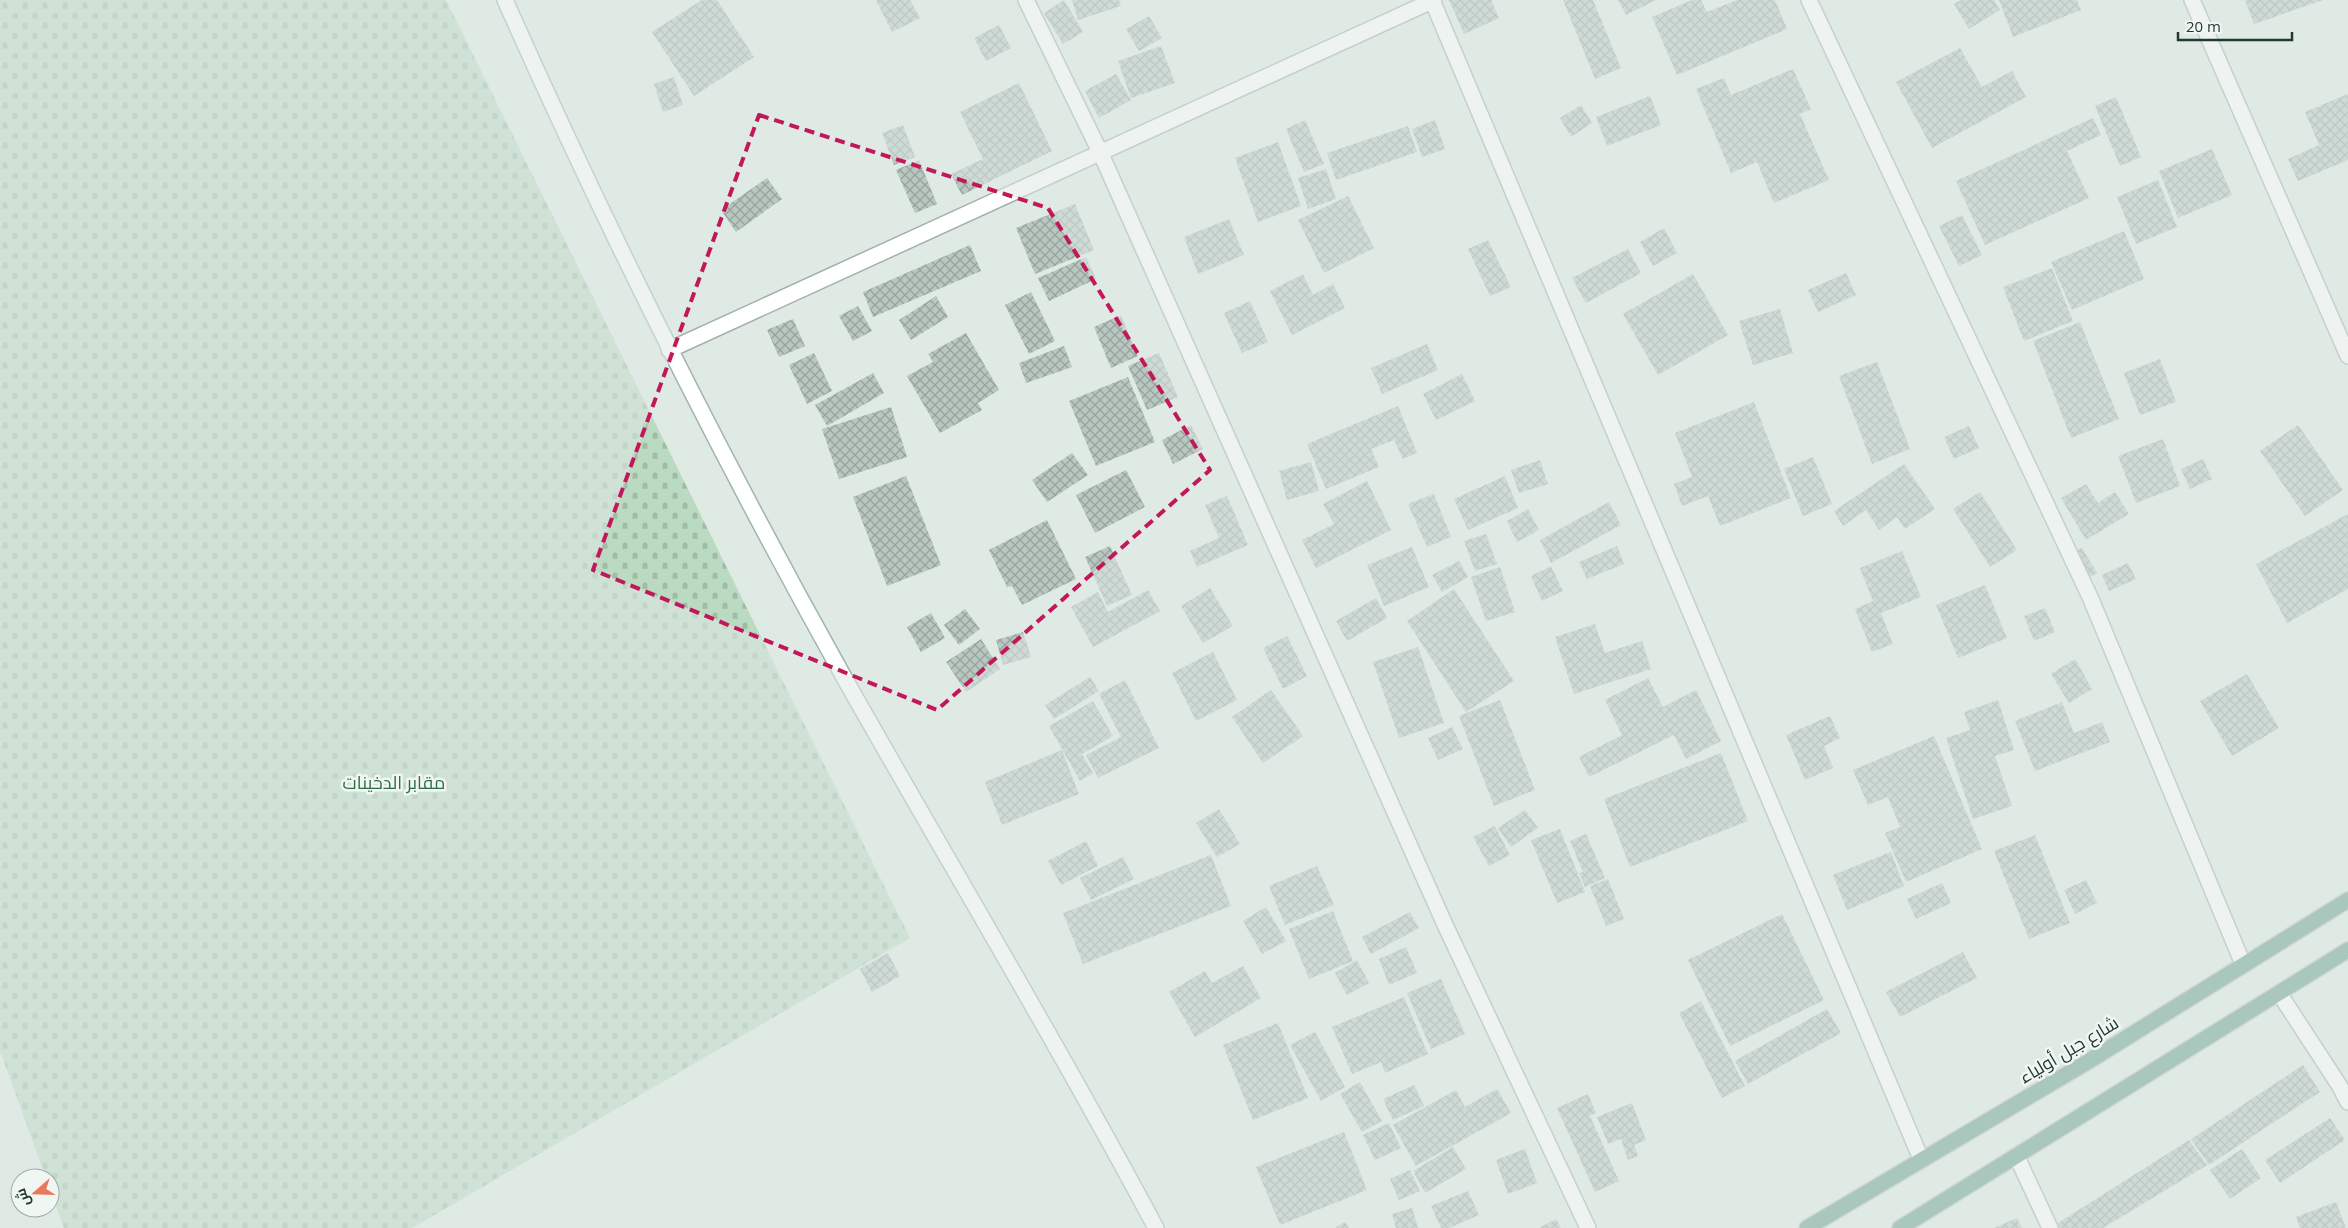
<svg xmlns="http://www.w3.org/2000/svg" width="2348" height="1228" font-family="'Open Sans',Cairo,sans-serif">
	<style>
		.cemetery { fill: url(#cemetery-stones) }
		.building { fill: url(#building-cross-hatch) }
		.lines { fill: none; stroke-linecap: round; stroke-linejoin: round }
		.street-casing { stroke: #a3b1ab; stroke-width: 18 }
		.secondary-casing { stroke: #a0b5ac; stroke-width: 18 }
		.primary-casing { stroke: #bdc4c1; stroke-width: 18 }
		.street { stroke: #fff; stroke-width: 15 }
		.secondary { stroke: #fff; stroke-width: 15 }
		.primary { stroke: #679d8c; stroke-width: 15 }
		.marked { fill: none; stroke: #c2185b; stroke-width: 4; stroke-dasharray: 10 6; stroke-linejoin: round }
		.labels { text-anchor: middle; stroke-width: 5; stroke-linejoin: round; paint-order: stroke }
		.park-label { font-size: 18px; fill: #2f6d43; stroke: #f0f7f3 }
		.street-label { font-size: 18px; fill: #223931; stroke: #f0f7f3 }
	</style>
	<defs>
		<pattern id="cemetery-stones" width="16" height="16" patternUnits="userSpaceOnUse" patternTransform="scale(1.25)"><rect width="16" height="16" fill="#badac1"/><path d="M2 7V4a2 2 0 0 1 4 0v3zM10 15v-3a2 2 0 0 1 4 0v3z" fill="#a0bca6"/></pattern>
		<pattern id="building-cross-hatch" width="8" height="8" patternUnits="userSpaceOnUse" patternTransform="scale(1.25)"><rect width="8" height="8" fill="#b9c7c1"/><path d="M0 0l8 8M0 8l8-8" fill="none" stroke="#96a39d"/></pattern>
	</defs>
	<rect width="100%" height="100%" fill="#e0eae5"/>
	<path class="cemetery" d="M0 0H446L910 938 412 1228H64L50 1190V1178H46L0 1051Z"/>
	<path class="building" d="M702 0H717L754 57 694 96 652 32Z
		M876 0H910L920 18 892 32Z
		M1064 0 1083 32 1063 44 1044 13Z
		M1072 0H1119L1121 6 1078 20Z
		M1449 0H1491L1499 18 1464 34Z
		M1563 0H1593L1621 68 1595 79Z
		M1618 0H1656L1626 15Z
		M1692 0H1701L1707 12 1737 0H1775L1787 29 1677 75 1652 17Z
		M1961 0H1994L2000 10 1969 29 1954 4Z
		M1999 0H2077L2081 10 2013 37Z
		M2245 0H2323L2254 24Z
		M1149 16 1162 38 1139 51 1126 29Z
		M999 25 1011 48 986 61 974 38Z
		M1161 46 1175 83 1131 98 1118 61Z
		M1960 48 1982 87 2012 71 2026 97 1932 148 1896 82Z
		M1793 69 1811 109 1800 114 1829 180 1774 203 1757 162 1731 173 1696 89 1724 78 1731 95Z
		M1116 74 1131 100 1099 118 1085 91Z
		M674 77 683 105 663 112 654 84Z
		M1019 83 1052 151 962 195 951 174 983 159 960 112Z
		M2348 94V160L2298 181 2288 159 2319 145 2305 112Z
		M1650 96 1661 125 1607 146 1596 117Z
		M2116 97 2141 157 2120 166 2095 106Z
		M1581 105 1592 123 1571 137 1560 118Z
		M2093 118 2101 135 2067 151 2089 198 1985 245 1956 181Z
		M1305 120 1324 164 1304 172 1286 129Z
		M1435 120 1445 149 1422 157 1412 129Z
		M903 125 915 157 894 165 882 133Z
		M1408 126 1417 152 1336 180 1327 153Z
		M1278 142 1301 206 1258 222 1235 158Z
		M2212 149 2232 195 2178 218 2159 171Z
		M919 160 937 204 915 213 896 170Z
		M1326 169 1336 199 1308 209 1298 178Z
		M767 178 782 199 736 232 721 210Z
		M2158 180 2177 227 2136 244 2117 197Z
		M1348 196 1374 248 1324 273 1298 220Z
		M1075 204 1094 250 1035 274 1016 228Z
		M1962 215 1982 255 1959 266 1939 226Z
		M1229 219 1244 255 1198 274 1184 237Z
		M1664 228 1677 253 1653 266 1640 242Z
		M2124 231 2144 279 2072 310 2051 262Z
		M1488 240 1511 287 1490 296 1468 249Z
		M970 245 981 271 873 317 863 292Z
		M1628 249 1641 273 1586 303 1572 278Z
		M1086 257 1096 279 1049 301 1038 278Z
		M2052 268 2073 321 2024 341 2003 287Z
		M1846 273 1856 295 1818 312 1808 290Z
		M1303 274 1313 295 1333 284 1345 308 1292 335 1270 291Z
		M1693 274 1728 335 1658 375 1623 314Z
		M1031 292 1055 341 1029 354 1005 305Z
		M936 296 948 317 911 340 899 320Z
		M1250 301 1268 342 1242 353 1224 313Z
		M858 306 872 331 853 341 839 316Z
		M1780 309 1793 353 1753 365 1739 321Z
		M1121 315 1138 356 1111 368 1094 327Z
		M793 319 805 346 779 357 767 330Z
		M2080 322 2119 419 2071 438 2033 341Z
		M966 333 999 390 978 403 982 410 940 433 907 376 933 362 928 354Z
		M1427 344 1438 370 1382 394 1371 368Z
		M1064 346 1072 367 1026 383 1019 363Z
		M814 353 832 391 807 404 789 365Z
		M1159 353 1178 397 1147 410 1128 366Z
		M2160 359 2176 402 2140 415 2124 373Z
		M1877 362 1910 449 1872 464 1839 376Z
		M873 373 884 393 827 426 815 405Z
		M1462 374 1475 401 1436 420 1423 394Z
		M1128 377 1155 442 1096 466 1069 401Z
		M1754 402 1791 498 1720 526 1708 496 1682 506 1674 484 1692 477 1675 433Z
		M1398 406 1417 453 1403 459 1394 440 1371 449 1379 467 1326 489 1307 444Z
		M891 407 907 457 839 479 822 429Z
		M1191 425 1203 449 1173 464 1162 440Z
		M2298 425 2343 490 2305 516 2260 451Z
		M1969 426 1979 448 1954 459 1944 437Z
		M2163 439 2180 486 2136 503 2118 456Z
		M1072 453 1088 475 1047 502 1032 480Z
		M1813 457 1832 504 1803 516 1784 469Z
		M2203 459 2212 479 2190 489 2181 469Z
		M1540 460 1548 484 1519 493 1511 470Z
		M1311 462 1319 491 1287 500 1279 471Z
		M1904 464 1935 509 1905 529 1897 517 1879 530 1866 510 1843 526 1834 511Z
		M1126 470 1145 507 1095 533 1076 495Z
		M906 476 941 565 887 586 853 497Z
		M1505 476 1518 508 1468 530 1454 499Z
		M1367 481 1391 530 1316 568 1302 540 1334 524 1323 504Z
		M2086 484 2098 503 2115 492 2129 514 2086 540 2061 498Z
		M1980 492 2017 550 1990 567 1953 509Z
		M1434 494 1451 537 1427 547 1408 504Z
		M1227 496 1248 545 1197 567 1190 551 1219 538 1205 505Z
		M1609 502 1621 525 1551 563 1540 540Z
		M1528 509 1539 530 1517 542 1507 521Z
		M2348 514V589L2287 623 2256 564Z
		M1047 520 1076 579 1022 605 1012 586 1007 587 989 550Z
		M1486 534 1497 564 1475 571 1464 541Z
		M1110 546 1132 595 1107 606 1085 557Z
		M1617 546 1624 564 1587 579 1579 562Z
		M1412 547 1429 587 1384 606 1367 565Z
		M2082 548 2097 573 2085 580 2070 555Z
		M1902 551 1921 597 1881 613 1893 644 1872 652 1855 609 1873 601 1860 568Z
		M1459 561 1468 577 1442 592 1432 575Z
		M2128 563 2136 579 2109 591 2102 575Z
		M1551 566 1563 591 1542 601 1531 576Z
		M1500 567 1515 612 1486 621 1471 577Z
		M1985 585 2007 638 1958 658 1936 605Z
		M1210 588 1233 626 1203 643 1181 606Z
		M1454 589 1514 681 1466 712 1407 621Z
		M1148 590 1160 611 1093 647 1071 607 1098 592 1108 612Z
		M1376 598 1387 618 1347 641 1336 621Z
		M2045 608 2055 632 2034 641 2024 616Z
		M965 609 980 629 959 645 944 625Z
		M931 613 945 638 921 652 907 627Z
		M1595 624 1605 653 1642 641 1651 669 1574 694 1555 637Z
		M1023 632 1031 657 1003 665 996 640Z
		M1287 636 1307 676 1283 689 1263 648Z
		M981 639 1000 669 966 692 946 662Z
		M1418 647 1444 723 1399 738 1373 662Z
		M1213 652 1237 700 1196 721 1172 673Z
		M2075 659 2092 689 2069 703 2051 674Z
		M2247 674 2279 728 2232 756 2200 701Z
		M1090 677 1099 691 1054 719 1045 705Z
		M1648 678 1663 707 1696 690 1721 741 1686 759 1674 735 1589 777 1579 757 1622 735 1605 700Z
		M1125 680 1159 748 1098 778 1086 755 1121 737 1099 694Z
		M1271 690 1303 736 1263 763 1232 717Z
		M1500 700 1535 790 1494 806 1459 716Z
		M1998 700 2014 750 1995 756 2012 806 1973 819 1946 738 1970 730 1964 712Z
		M1093 701 1113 736 1082 754 1093 773 1080 781 1049 726Z
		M2062 702 2074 733 2102 722 2110 742 2035 771 2015 721Z
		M1830 716 1840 738 1824 746 1833 768 1805 780 1786 735Z
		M1452 727 1463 749 1438 760 1428 738Z
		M1934 736 1982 849 1906 882 1885 833 1900 827 1888 797 1868 805 1853 770Z
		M1062 750 1079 794 1002 825 985 782Z
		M1721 753 1748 821 1630 867 1604 799Z
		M1219 809 1240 844 1217 857 1196 823Z
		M1525 810 1538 828 1511 847 1498 828Z
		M1495 826 1510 855 1489 866 1473 837Z
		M1560 829 1585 892 1557 903 1531 840Z
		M1586 834 1605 878 1585 887 1579 873 1583 872 1570 841Z
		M2035 835 2070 923 2029 939 1994 851Z
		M1086 841 1098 866 1061 885 1048 861Z
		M1891 852 1904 886 1847 910 1833 875Z
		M1211 855 1231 906 1083 964 1063 913Z
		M1123 857 1134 879 1091 900 1080 878Z
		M1317 866 1334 905 1285 925 1269 886Z
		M1608 879 1624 919 1606 926 1590 886Z
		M2086 880 2097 903 2075 914 2064 890Z
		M1942 883 1951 903 1916 919 1907 899Z
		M1266 907 1286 941 1262 954 1243 921Z
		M1333 911 1353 961 1309 979 1289 929Z
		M1410 912 1419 928 1371 954 1362 937Z
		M1782 914 1824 1000 1730 1046 1688 960Z
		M1406 947 1417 973 1389 985 1379 959Z
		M1963 952 1977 978 1900 1017 1886 992Z
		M888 953 900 976 872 992 860 969Z
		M1357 960 1369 983 1347 995 1335 973Z
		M1243 966 1261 998 1195 1037 1169 992 1205 971 1212 983Z
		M1441 979 1465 1034 1431 1049 1407 993Z
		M1404 997 1428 1054 1385 1073 1381 1062 1352 1074 1332 1027Z
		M1701 1001 1745 1086 1722 1098 1679 1013Z
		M1827 1009 1841 1033 1748 1084 1735 1061Z
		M1278 1023 1308 1098 1253 1120 1223 1045Z
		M1315 1032 1345 1087 1321 1101 1290 1045Z
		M2303 1065 2320 1092 2209 1165 2191 1139Z
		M1360 1082 1382 1121 1362 1132 1340 1094Z
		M1414 1085 1424 1106 1393 1120 1383 1099Z
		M1497 1089 1511 1113 1416 1166 1393 1125 1456 1090 1465 1107Z
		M1588 1094 1596 1113 1590 1116 1619 1181 1595 1192 1557 1108Z
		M1632 1103 1646 1140 1634 1145 1638 1156 1628 1160 1621 1139 1608 1144 1597 1117Z
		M2330 1118 2345 1140 2280 1183 2265 1160Z
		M1389 1123 1401 1148 1375 1160 1363 1135Z
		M1344 1132 1367 1190 1280 1225 1256 1167Z
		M2189 1140 2207 1165 2103 1228H2056L2055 1225Z
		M1453 1147 1466 1169 1425 1193 1413 1171Z
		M1525 1149 1537 1183 1508 1194 1496 1160Z
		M2242 1149 2261 1178 2230 1199 2210 1170Z
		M1410 1170 1420 1191 1399 1200 1390 1179Z
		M1468 1191 1479 1215 1449 1228H1441L1431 1206Z
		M2336 1202 2346 1228H2300L2296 1217Z
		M1412 1208 1418 1228H1396L1392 1214Z
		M2017 1218 2022 1228H1994Z
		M1556 1219 1561 1228H1539Z
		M1345 1222 1349 1228H1335Z"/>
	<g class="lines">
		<defs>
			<path id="street" d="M1026 0 1101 154 1446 927 1588 1228
				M1432 0 1921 1159
				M1809 0 2090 597 2243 964
				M2192 0 2348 356
				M669 350 1434 0
				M2279 993 2339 1085 2348 1102
				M2017 1157 2050 1228"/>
			<path id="secondary" d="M505 0C608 232 722 459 846 681 949 863 1057 1043 1156 1228"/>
			<path id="primary" d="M1807 1228 2089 1061 2348 900
				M1900 1228 2348 950"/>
		</defs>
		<use href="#street" class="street-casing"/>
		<use href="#secondary" class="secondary-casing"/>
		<use href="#primary" class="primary-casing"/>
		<use href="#street" class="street"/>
		<use href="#secondary" class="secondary"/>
		<use href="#primary" class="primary"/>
	</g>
	<path d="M0 0H2348V1228H0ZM759 115 1048 208 1210 470 937 710 593 570Z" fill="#e0eae5" fill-opacity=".55" fill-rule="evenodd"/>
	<path class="marked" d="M759 115 1048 208 1210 470 937 710 593 570Z"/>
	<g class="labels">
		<g class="park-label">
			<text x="394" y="789">مقابر الدخينات</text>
		</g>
		<g class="street-label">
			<text transform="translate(2069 1050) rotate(-31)" y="6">شارع جبل أولياء</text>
		</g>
	</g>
	<g transform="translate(35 1193) rotate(250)"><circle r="24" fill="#f0f7f3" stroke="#9eaba5"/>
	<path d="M0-4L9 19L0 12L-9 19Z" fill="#e9785f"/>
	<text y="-8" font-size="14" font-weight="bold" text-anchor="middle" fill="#223931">ش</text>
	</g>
	<path d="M2178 32v8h114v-8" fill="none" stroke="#223931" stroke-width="2.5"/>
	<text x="2186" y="32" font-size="15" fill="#223931" stroke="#f0f7f3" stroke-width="4" paint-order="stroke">20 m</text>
</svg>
